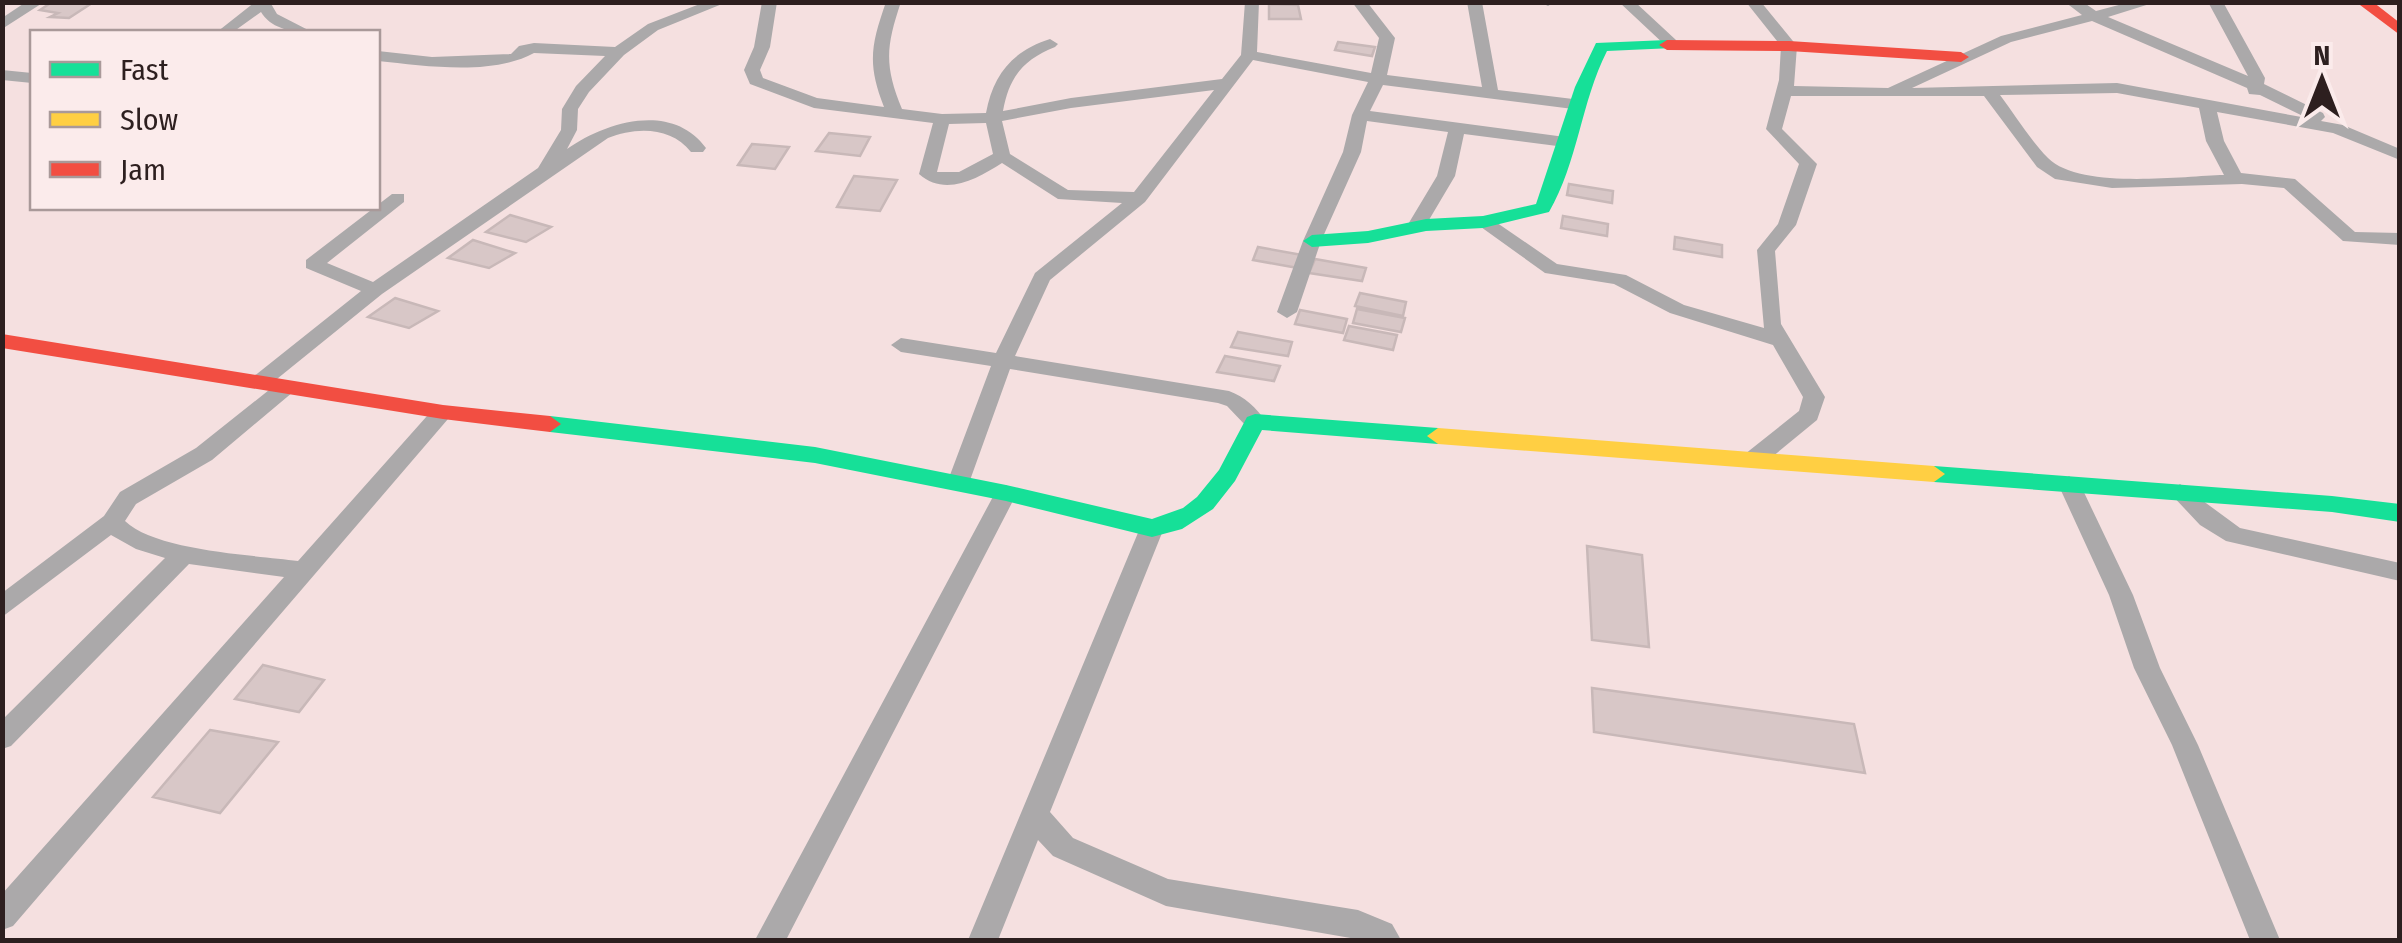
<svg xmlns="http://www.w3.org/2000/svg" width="2402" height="943" font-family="'Fira Sans Condensed',sans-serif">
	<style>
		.building { fill: #d8c7c7; stroke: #c8b8b8; stroke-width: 2.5 }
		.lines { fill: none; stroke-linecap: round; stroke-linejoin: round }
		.street { fill: #aba9aa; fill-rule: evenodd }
		.fast { fill: #16e098; fill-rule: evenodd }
		.slow { fill: #ffcf43; fill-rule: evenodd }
		.jam { fill: #f24e42; fill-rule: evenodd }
	</style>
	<rect width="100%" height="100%" fill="#f5e0e0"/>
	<path class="building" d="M52 2 78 3H92L69 18 50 17 58 13 40 10Z
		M1269 4 1298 5 1301 19H1269Z
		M1338 42 1375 47 1372 56 1335 50Z
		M829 133 870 137 860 156 816 151Z
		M752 144 789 147 775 169 738 165Z
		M854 176 897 180 880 211 837 207Z
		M1569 184 1613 191 1612 203 1567 195Z
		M510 215 551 227 526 242 486 232Z
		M1563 216 1608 224 1607 236 1561 228Z
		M1675 237 1722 245V257L1674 249Z
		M473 240 515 253 489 268 448 258Z
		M1258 247 1302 255 1298 268 1253 260Z
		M1315 259 1366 268 1362 281 1309 273Z
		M1360 293 1406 302 1403 316 1355 306Z
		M395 298 438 311 409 328 368 317Z
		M1357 309 1405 318 1401 332 1353 323Z
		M1300 310 1347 319 1343 333 1295 324Z
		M1349 326 1397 335 1393 350 1344 340Z
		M1238 332 1292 342 1288 356 1231 347Z
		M1225 356 1280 366 1274 381 1217 372Z
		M1587 546 1642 555 1649 647 1592 640Z
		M263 665 324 680 299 712 235 699Z
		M1592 688 1854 724 1865 773 1594 732Z
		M210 730 278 742 220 813 153 797Z"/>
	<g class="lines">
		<path class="street" d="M26 2H44L2 29V18Z
			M255 2H270L277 14 312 32C294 33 271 29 261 12L233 32H217Z
			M705 2H727L658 30 624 55 589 92 578 109 577 130 567 149C605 122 672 101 706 148L703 152H691C671 126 635 127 608 138L382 294 267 387H253L249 382 253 377 361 291 306 268V260L392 194H404V202L327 263 373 282 538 168 561 130 562 109 576 86 605 56 534 53C492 76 426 66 378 61V51L432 57 511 54 519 46 534 43 615 47 648 24Z
			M762 2H777L770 47 760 70 763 78 817 98 884 107C867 64 871 45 886 2H901C886 46 884 66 902 109L942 114 986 113C993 75 1012 51 1050 39L1058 44 1055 47C1023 60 1009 77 1003 111L1071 98 1222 79 1241 55 1245 2H1259L1257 52 1371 73 1379 38 1352 2H1367L1395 38 1387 75 1482 87 1467 2H1482L1498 90 1573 99 1581 104 1573 109 1383 85 1370 111 1565 137 1574 142 1565 147 1464 134 1455 176 1423 230 1416 232 1407 226 1437 176 1448 132 1367 121 1361 152 1321 241 1297 312 1287 318 1277 312 1303 241 1343 152 1352 115 1368 82 1253 60 1145 202 1050 280 1015 356 1229 391C1245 397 1256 407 1266 422L1263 427H1247L1227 406 1218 403 1010 369 969 483 958 491 947 483 991 366 901 352 891 345 901 338 996 353 1035 273 1122 203 1058 199 1002 163C977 179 945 197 919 174L933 123 814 108 750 84 744 70 754 47ZM1214 90 1134 192 1068 190 1010 154 1002 121 1071 108ZM986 123 993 154 959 172H937L949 124Z
			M1540 2H1555L1548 6Z
			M1619 2H1635L1676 40V46H1666Z
			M1746 2H1761L1797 46 1794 86 1888 88 2001 36 2082 15 2065 2H2083L2096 11 2130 2H2156L2108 17 2248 76 2208 2H2223L2265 78 2264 84 2323 113 2325 117 2321 121 2343 125 2400 149V160L2333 133 2217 112 2224 141 2241 173 2295 179 2355 232 2400 233V245L2343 241 2284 188 2242 184 2112 188 2055 179 2037 167 1984 96H1791L1782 129 1817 164 1796 225 1775 251 1781 324 1825 397 1817 420 1761 466H1745L1742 460 1745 454 1799 411 1803 397 1773 345 1670 313 1614 284 1545 273 1474 222 1483 216 1490 218 1557 264 1626 275 1684 305 1764 328 1757 250 1778 224 1799 164 1766 129 1779 80 1781 46ZM2092 21 2247 88 2249 94 2260 95 2307 118 2117 83 1912 88 2011 42ZM2117 93 2199 108 2206 141 2224 175C2181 176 2080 190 2048 158 2030 140 2016 116 2000 95Z
			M2 70 32 73V83L2 80Z
			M286 380 297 387 293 392 212 460 136 504 125 521C156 551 254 555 298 561L435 407H451L454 412 13 926 2 930V894L284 577 189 564 11 746 2 749V720L165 558 136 549 111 535 2 617V593L104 516 120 492 196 448 279 382Z
			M2069 476 2080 484 2133 595 2160 668 2198 745 2280 940H2250L2172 745 2134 668 2109 595 2058 484Z
			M2180 484 2240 528 2400 563V581L2226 541 2200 525 2169 492Z
			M1006 485 1017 493 786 940H755L995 493Z
			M1152 519 1160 522 1164 528 1050 812 1073 838 1168 879 1358 910 1392 924 1401 940H1362L1166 906 1053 856 1038 840 998 940H968L1140 528 1144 522Z"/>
		<path class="fast" d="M1667 40 1673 42V48L1607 51C1581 102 1578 162 1549 212L1483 228 1426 231 1368 243 1312 247 1303 241 1312 235 1368 231 1426 219 1483 216 1536 204 1575 87 1596 43Z
			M1255 414 1438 428 1449 436 1438 444 1262 430 1235 481 1213 509 1182 529 1152 537 1006 501 815 463 550 432 539 424 550 416 815 447 1006 485 1152 519 1183 508 1197 497 1219 470 1247 417Z
			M1934 466 2332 496 2400 504V522L2332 512 1934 482 1923 474Z"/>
		<path class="slow" d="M1438 428 1934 466 1945 474 1934 482 1438 444 1427 436Z"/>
		<path class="jam" d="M2356 2H2373L2400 23V35Z
			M1789 41 1961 52 1969 57 1961 62 1789 51 1667 50 1659 45 1667 40Z
			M2 334 443 405 550 416 561 424 550 432 443 419 2 348Z"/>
	</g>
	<rect width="2402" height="943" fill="none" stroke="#2d1f1f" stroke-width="10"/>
	<rect x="30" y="30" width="350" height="180" fill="#fbebeb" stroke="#a99999" stroke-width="2.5"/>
	<rect x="50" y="62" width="50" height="15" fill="#16e098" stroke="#a99999" stroke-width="2.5"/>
	<text x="120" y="80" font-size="30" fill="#2d1f1f">Fast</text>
	<rect x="50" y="112" width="50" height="15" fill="#ffcf43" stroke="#a99999" stroke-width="2.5"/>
	<text x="120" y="130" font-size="30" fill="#2d1f1f">Slow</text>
	<rect x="50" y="162" width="50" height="15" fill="#f24e42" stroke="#a99999" stroke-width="2.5"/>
	<text x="120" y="180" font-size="30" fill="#2d1f1f">Jam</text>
	<g transform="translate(2322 80)" stroke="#fbebeb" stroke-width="8" paint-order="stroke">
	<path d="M0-8L18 38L0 25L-18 38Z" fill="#2d1f1f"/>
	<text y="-15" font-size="28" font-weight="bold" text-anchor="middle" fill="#2d1f1f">N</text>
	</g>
</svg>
